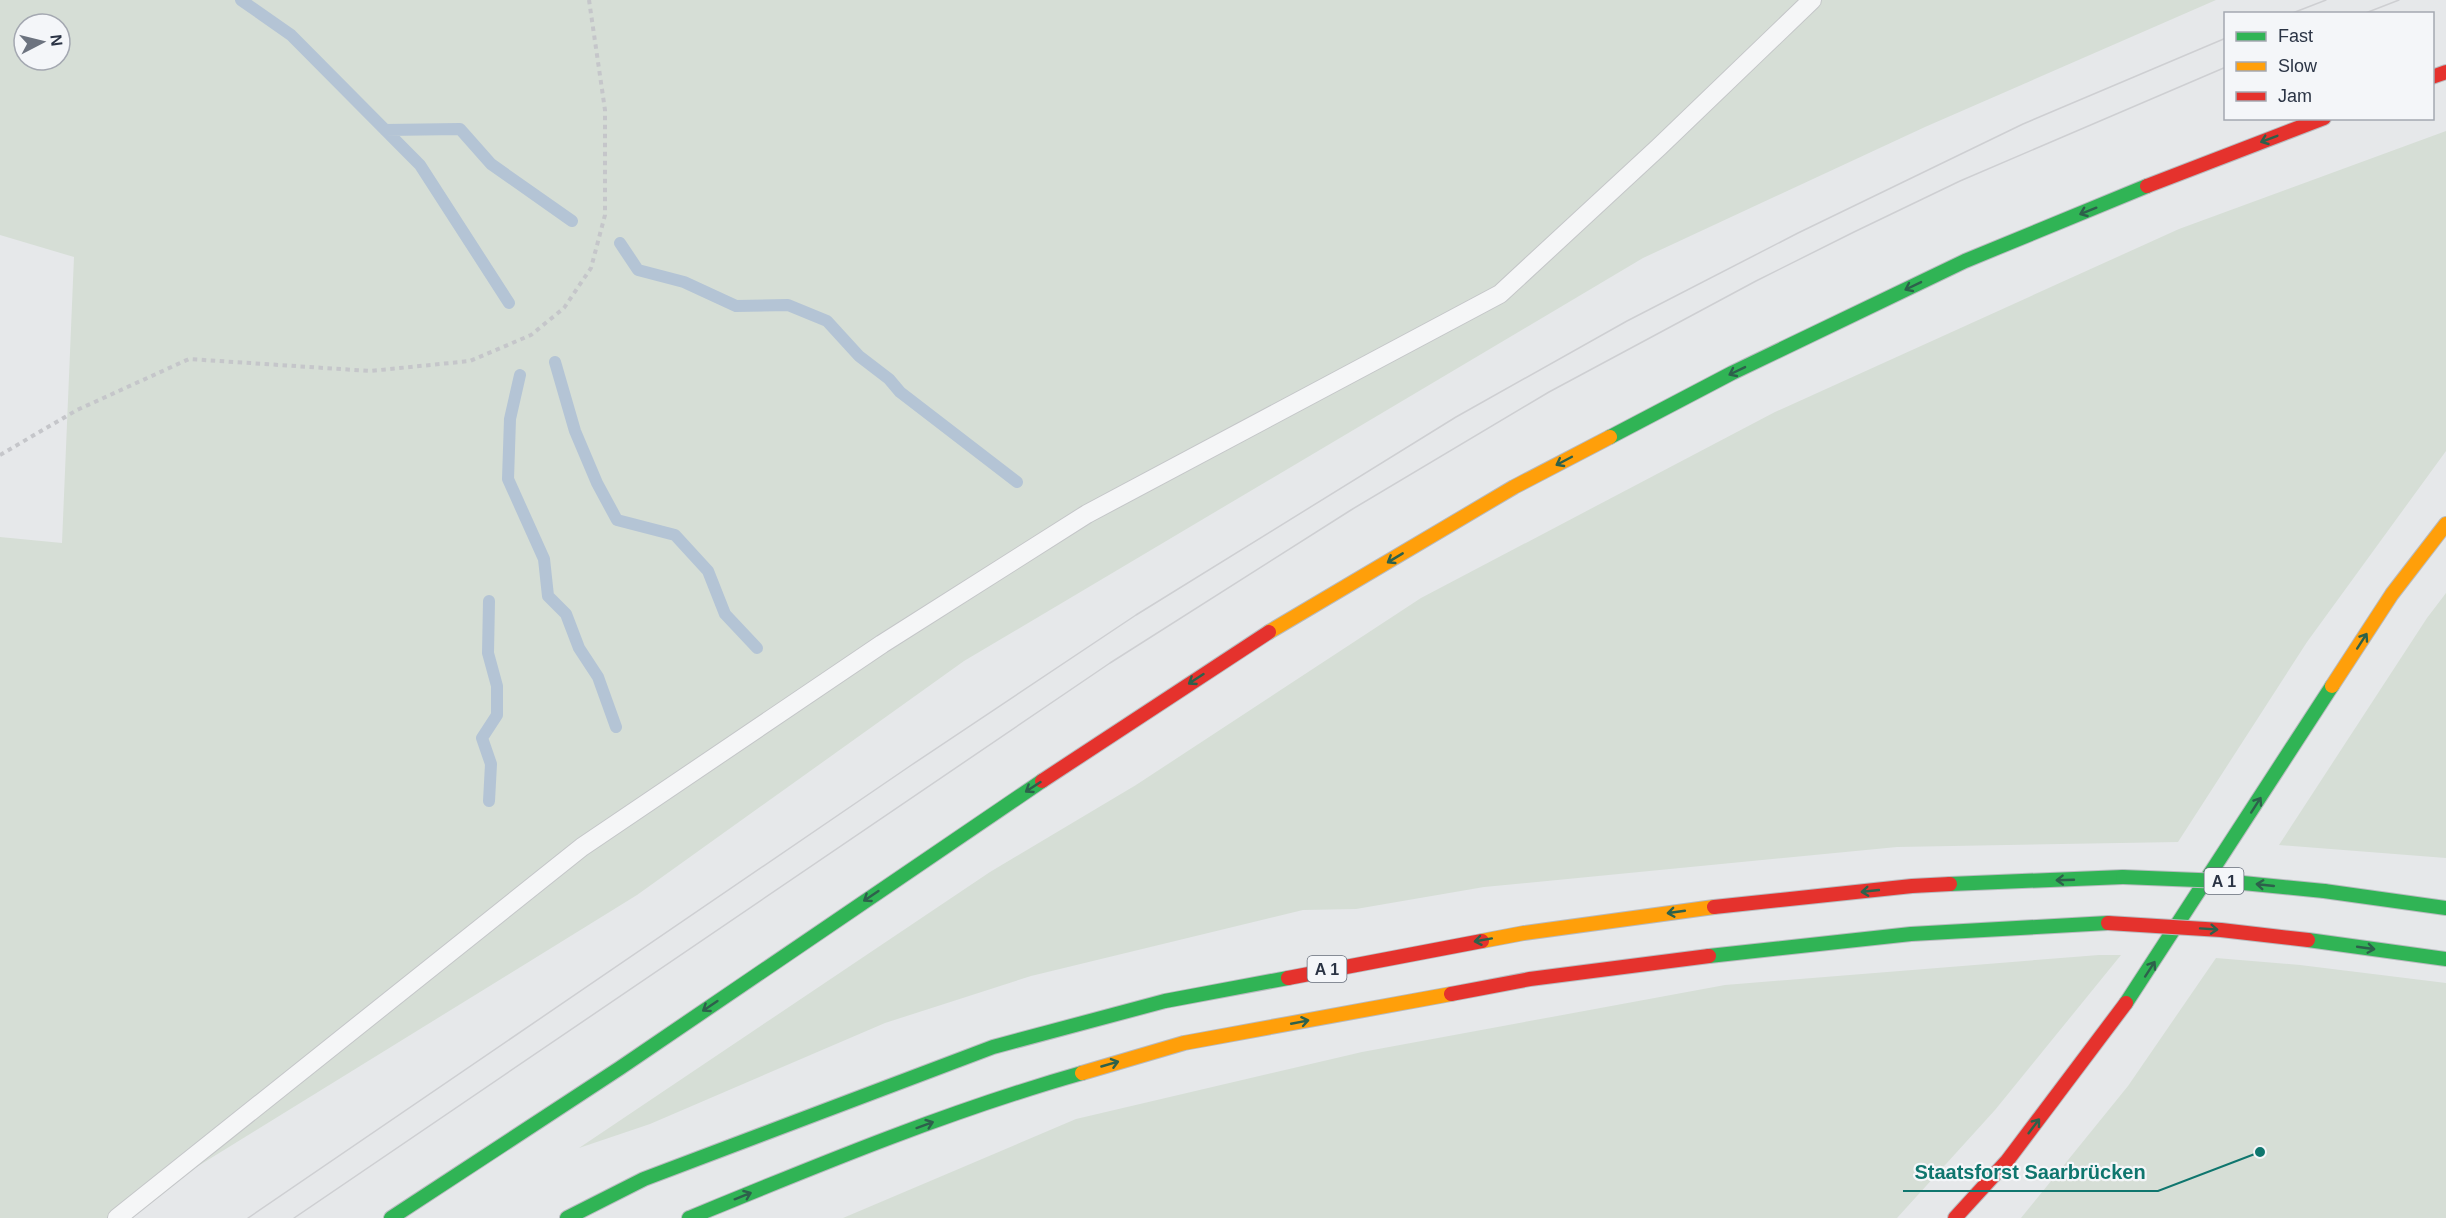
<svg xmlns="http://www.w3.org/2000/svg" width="2446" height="1218" font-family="Helvetica,sans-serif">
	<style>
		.green { fill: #d6ded6; fill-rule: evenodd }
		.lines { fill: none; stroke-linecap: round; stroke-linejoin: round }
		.stream { stroke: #b4c4d5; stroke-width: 12 }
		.lane-casing { stroke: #c4c6c8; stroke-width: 20 }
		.fast-casing { stroke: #b8bbbf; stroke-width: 16 }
		.slow-casing { stroke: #b8bbbf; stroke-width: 16 }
		.jam-casing { stroke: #b8bbbf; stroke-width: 16 }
		.path { stroke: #c5c6ca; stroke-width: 4; stroke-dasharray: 4.5 4.5; stroke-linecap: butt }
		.lane { stroke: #f5f6f7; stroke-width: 18 }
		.fast { stroke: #30b455; stroke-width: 14 }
		.slow { stroke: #ff9f0a; stroke-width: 14 }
		.jam { stroke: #e5322d; stroke-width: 14 }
		.tram { stroke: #cecfd2; stroke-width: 1.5 }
		.fast-bridge-casing { stroke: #b8bbbf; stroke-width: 16; stroke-linecap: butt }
		.jam-bridge-casing { stroke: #b8bbbf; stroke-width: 16; stroke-linecap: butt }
		.fast-bridge { stroke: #30b455; stroke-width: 14 }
		.jam-bridge { stroke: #e5322d; stroke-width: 14 }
		.oneway { stroke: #2d614b }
		.labels { text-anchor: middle; stroke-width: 4.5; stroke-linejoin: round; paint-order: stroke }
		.shield { fill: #f4f6f9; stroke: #676e7b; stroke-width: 1.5 }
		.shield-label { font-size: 16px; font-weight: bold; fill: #2b3445 }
		.leader { fill: none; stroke: #0f766e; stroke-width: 2 }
		.callout-dot { fill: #0f766e; stroke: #f4f6f9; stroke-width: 2 }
		.callout-label { font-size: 20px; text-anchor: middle; font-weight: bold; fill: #0f766e; stroke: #f4f6f9; stroke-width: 4.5; stroke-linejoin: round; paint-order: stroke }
	</style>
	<rect width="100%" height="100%" fill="#e6e8ea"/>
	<path class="green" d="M0 0H2216L1925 127 1643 258 964 661 637 895 114 1218H0V537L62 543 74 257 0 235ZM24 24H60V60H24Z
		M2446 131V451L2307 642 2178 842 1897 847 1484 887 1356 909 1303 910 1031 976 885 1023 650 1124 579 1148 990 872 1136 785 1421 598 1775 412 2179 229Z
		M2446 593V858L2279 845 2427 618Z
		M2099 955H2121L1995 1110 1897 1218H843L1076 1119 1362 1052 1725 985Z
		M2216 958 2300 965 2446 983V1218H2021L2128 1086Z"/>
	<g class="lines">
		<path class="stream" d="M241 0 291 35 420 165 509 303
			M385 130 460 129 491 164 572 221
			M620 243 638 270 684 282 736 306 788 305 827 321 859 356 889 379 900 392 1017 482
			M555 362 575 431 597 483 617 520 675 535 708 571 725 614 757 648
			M520 375 510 419 508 479 544 559 548 596 566 614 579 648 598 677 616 727
			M489 601 488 653 497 686V715L482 738 491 764 489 801"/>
		<defs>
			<path id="lane" d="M117 1218 582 847 882 644 1087 514 1500 294 1659 147 1812 0"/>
			<path id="fast" d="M1610 437 1732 373 1965 261 2147 186
				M1950 884 2123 877
				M2324 891 2446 908
				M2308 940 2446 959
				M1709 956 1911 934 2108 923
				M2126 1003 2332 686
				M391 1218 620 1068 1042 781
				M567 1218 644 1179 993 1047 1165 1001 1288 978
				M689 1218C818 1165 948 1111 1082 1073"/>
			<path id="slow" d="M1269 632 1514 487 1610 437
				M2332 686 2392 594 2446 524
				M1482 941 1524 933 1714 907
				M1082 1073 1184 1043 1451 994"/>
			<path id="jam" d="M2432 77 2446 72
				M2147 186 2324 118
				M1042 781 1269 632
				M1714 907 1912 886 1950 884
				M1288 978 1482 941
				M1451 994 1530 979 1709 956
				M1955 1218 2007 1161 2126 1003"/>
		</defs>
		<use href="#lane" class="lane-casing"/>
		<use href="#fast" class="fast-casing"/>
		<use href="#slow" class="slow-casing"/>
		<use href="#jam" class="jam-casing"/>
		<path class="path" d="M0 455 77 410 189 359 370 371 470 361 531 335 564 308 591 268 605 215V110L589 0"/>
		<use href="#lane" class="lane"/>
		<use href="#fast" class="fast"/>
		<use href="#slow" class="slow"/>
		<use href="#jam" class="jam"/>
		<path class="tram" d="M2290 14 2326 0
			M2363 14 2399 0
			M248 1218 910 766 1136 615 1456 417 1627 321 1798 233 2023 124 2226 38
			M294 1218 1110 663 1351 510 1549 392 1756 281 1854 232 1960 181 2226 67"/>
		<defs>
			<path id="fast-bridge" d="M2123 877 2223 881 2324 891"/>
			<path id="jam-bridge" d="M2108 923 2221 930 2308 940"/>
		</defs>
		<use href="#fast-bridge" class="fast-bridge-casing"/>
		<use href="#jam-bridge" class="jam-bridge-casing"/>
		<use href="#fast-bridge" class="fast-bridge"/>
		<use href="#jam-bridge" class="jam-bridge"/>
	</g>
	<defs><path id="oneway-shaft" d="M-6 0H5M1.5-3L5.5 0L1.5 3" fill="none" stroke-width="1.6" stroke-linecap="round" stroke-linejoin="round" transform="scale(1.5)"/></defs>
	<g class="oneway">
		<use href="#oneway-shaft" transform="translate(2269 139) rotate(159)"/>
		<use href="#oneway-shaft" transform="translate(2088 211) rotate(158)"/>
		<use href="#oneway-shaft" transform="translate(1913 286) rotate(154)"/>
		<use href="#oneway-shaft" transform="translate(1737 371) rotate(154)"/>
		<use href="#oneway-shaft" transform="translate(1564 461) rotate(152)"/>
		<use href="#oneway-shaft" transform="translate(1395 558) rotate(149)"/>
		<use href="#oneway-shaft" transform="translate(2362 641) rotate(-57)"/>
		<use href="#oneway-shaft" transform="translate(1196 679) rotate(147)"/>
		<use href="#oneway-shaft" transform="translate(1033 787) rotate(147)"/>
		<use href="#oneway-shaft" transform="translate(2256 805) rotate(-57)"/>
		<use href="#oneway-shaft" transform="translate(2065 880) rotate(178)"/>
		<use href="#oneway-shaft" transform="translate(2265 885) rotate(-174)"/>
		<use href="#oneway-shaft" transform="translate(1870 891) rotate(174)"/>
		<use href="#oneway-shaft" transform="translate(871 896) rotate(146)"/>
		<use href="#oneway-shaft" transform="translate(1676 912) rotate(172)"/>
		<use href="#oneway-shaft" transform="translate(2209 929) rotate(4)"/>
		<use href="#oneway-shaft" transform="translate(1483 940) rotate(170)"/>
		<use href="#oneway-shaft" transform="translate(2366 948) rotate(8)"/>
		<use href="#oneway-shaft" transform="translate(2150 969) rotate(-57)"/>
		<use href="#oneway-shaft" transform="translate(710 1006) rotate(146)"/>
		<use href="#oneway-shaft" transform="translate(1300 1022) rotate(-11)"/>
		<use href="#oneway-shaft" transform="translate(1110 1064) rotate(-16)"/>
		<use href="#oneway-shaft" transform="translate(925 1125) rotate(-20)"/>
		<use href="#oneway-shaft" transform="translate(2034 1126) rotate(-53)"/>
		<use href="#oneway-shaft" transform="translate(743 1196) rotate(-22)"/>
	</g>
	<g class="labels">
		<g class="shield">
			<rect x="2204.5" y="868" width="39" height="26" rx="4.5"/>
			<rect x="1307.5" y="956" width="39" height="26" rx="4.5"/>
		</g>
		<g class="shield-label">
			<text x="2224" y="887">A 1</text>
			<text x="1327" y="975">A 1</text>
		</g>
	</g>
	<path class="leader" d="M2260 1152L2158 1191H1903"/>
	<circle class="callout-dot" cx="2260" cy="1152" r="6"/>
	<g class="callout-label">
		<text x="2030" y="1179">Staatsforst Saarbrücken</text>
	</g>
	<rect x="2224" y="12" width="210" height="108" fill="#f4f6f9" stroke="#a4a8b1" stroke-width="1.5"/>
	<rect x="2236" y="32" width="30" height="9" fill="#30b455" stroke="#a4a8b1" stroke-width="1.5"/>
	<text x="2278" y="42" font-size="18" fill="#2b3445">Fast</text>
	<rect x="2236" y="62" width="30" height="9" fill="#ff9f0a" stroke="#a4a8b1" stroke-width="1.5"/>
	<text x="2278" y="72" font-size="18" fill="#2b3445">Slow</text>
	<rect x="2236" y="92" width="30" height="9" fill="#e5322d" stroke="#a4a8b1" stroke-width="1.5"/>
	<text x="2278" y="102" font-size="18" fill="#2b3445">Jam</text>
	<g transform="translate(42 42) rotate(83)"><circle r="28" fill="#f4f6f9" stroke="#a4a8b1" stroke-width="1.5"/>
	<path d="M0-4.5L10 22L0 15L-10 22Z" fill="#6c737f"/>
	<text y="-9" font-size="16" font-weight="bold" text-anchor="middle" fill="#2b3445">N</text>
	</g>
</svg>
